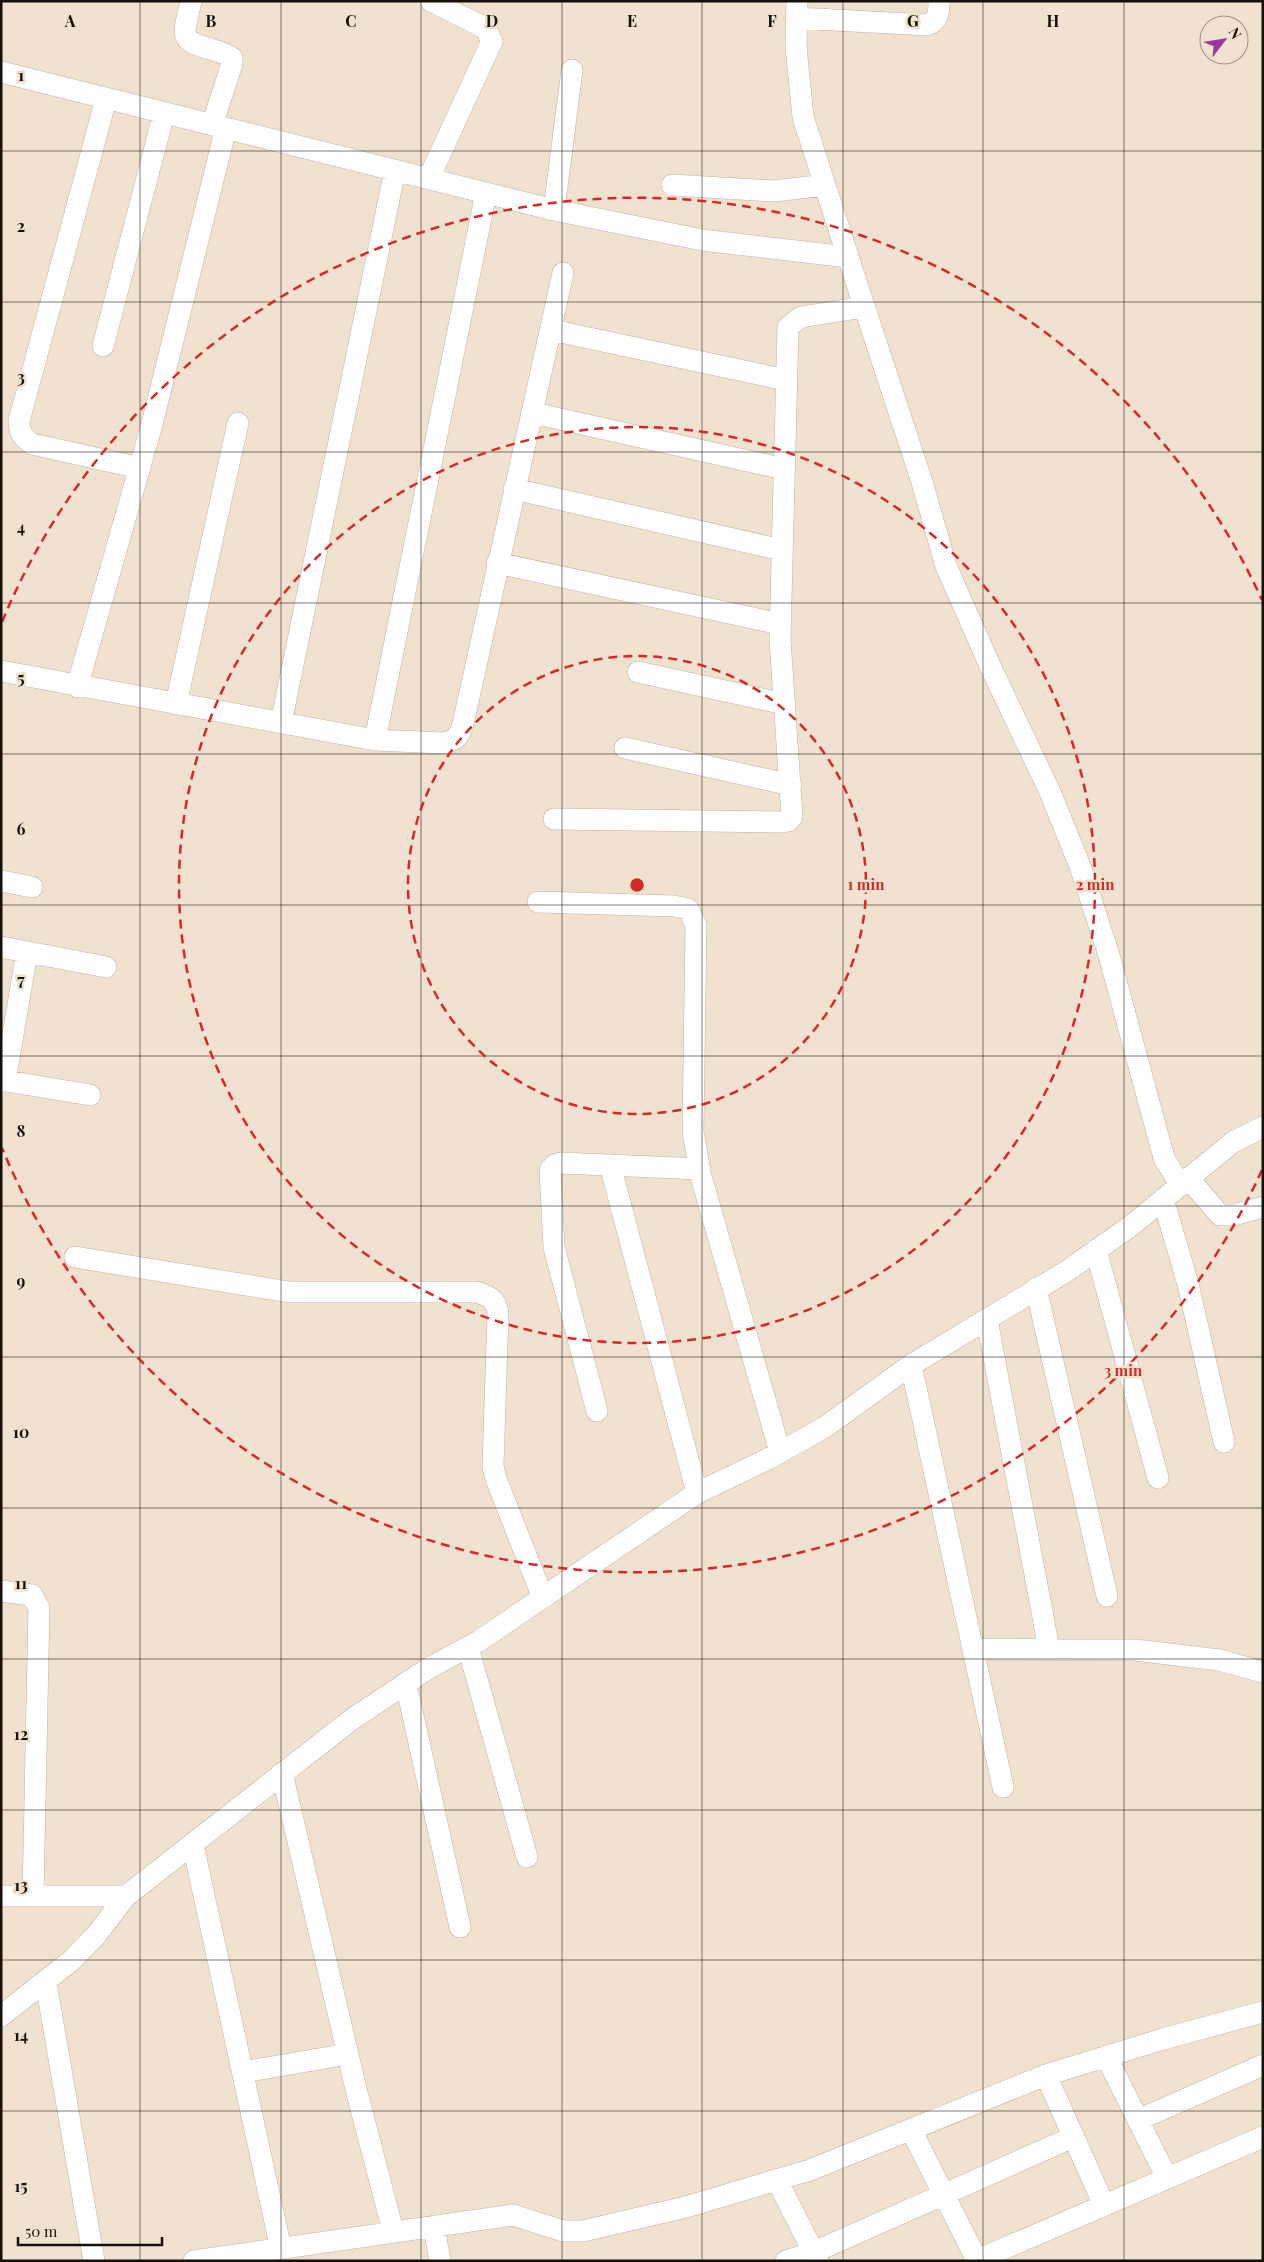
<svg xmlns="http://www.w3.org/2000/svg" width="1264" height="2262" font-family="'Playfair Display',serif">
	<style>
		.lines { fill: none; stroke-linecap: round; stroke-linejoin: round }
		.minor-casing { stroke: #c0b2a0; stroke-width: 22 }
		.minor { stroke: #fff; stroke-width: 21 }
		.grid { fill: none; stroke: #151009; stroke-width: 1; stroke-opacity: 0.55 }
		.ring { fill: none; stroke: #d62828; stroke-width: 2.5; stroke-dasharray: 9 6 }
		.grid-label { font-size: 16px; text-anchor: middle; font-weight: bold; fill: #151009; stroke: #f1e2cf; stroke-width: 5; stroke-linejoin: round; paint-order: stroke }
		.centre { fill: #d62828; stroke: #f1e2cf; stroke-width: 2.5 }
		.ring-label { font-size: 15px; text-anchor: middle; font-weight: bold; fill: #d62828; stroke: #f1e2cf; stroke-width: 5; stroke-linejoin: round; paint-order: stroke }
	</style>
	<rect width="100%" height="100%" fill="#f1e2cf"/>
	<g class="lines">
		<defs>
			<path id="minor" d="M191 1C189 11 185 23 185 33 186 48 221 48 232 58V64L212 125
				M797 18 927 25C939 21 939 12 939 1
				M1 72 554 210 702 240 848 257 803 117 796 47 797 1
				M106 99 19 421C19 433 23 437 32 444L140 468
				M429 178 492 41 485 28 431 1
				M672 185 774 191 825 185
				M554 210 572 70
				M848 257 922 482 946 566 991 668 1050 792 1080 866 1109 955 1164 1158 1180 1184
				M551 330 786 380
				M103 346 164 113
				M533 413 784 469
				M514 489 782 550
				M497 563 780 624
				M1 671 375 740 444 743C456 740 460 736 463 724L563 273
				M638 672 785 704
				M77 687 152 424 226 128
				M176 704 238 423
				M281 723 395 170
				M375 740 486 193
				M625 748 791 785
				M554 819 782 822 788 821 792 817 780 639 788 327 801 317 864 307
				M1 881 32 887
				M538 902 674 906 688 909 696 925 693 1131 700 1173 780 1452
				M1 947 106 967
				M1 1080 90 1095
				M5 1081 27 952
				M610 1165 697 1493
				M1188 1178 1220 1215H1234L1263 1207
				M1163 1199 1188 1284 1224 1442
				M1096 1250 1158 1478
				M75 1257 289 1292H476C489 1296 496 1299 498 1313L493 1466 496 1479 543 1598
				M1036 1288 1107 1596
				M987 1320 1049 1649
				M911 1365 1003 1787
				M597 1411 554 1247 550 1170 555 1165 561 1163 700 1169
				M1 1591 32 1595 39 1608 33 1896
				M468 1647 527 1857
				M974 1649 1135 1650 1219 1660 1263 1672
				M406 1684 460 1927
				M282 1773 356 2089 393 2231
				M193 1845 281 2249
				M1 1896H126L351 1720 429 1668 479 1641 697 1493 768 1459 825 1427 911 1365 1067 1271 1132 1225 1233 1142 1263 1127
				M46 1983 94 2261
				M1 2016 72 1960 97 1934 126 1896
				M1106 2056 1167 2178
				M243 2072 348 2054
				M1046 2075 1104 2205
				M1138 2120 1263 2065
				M911 2130 977 2260
				M777 2180 818 2261
				M434 2226 440 2261
				M194 2261 513 2215 563 2231H583L686 2207 810 2170 1046 2075 1163 2039 1263 2012
				M786 2261 814 2252 1073 2137
				M975 2261 1263 2137"/>
		</defs>
		<use href="#minor" class="minor-casing"/>
		<use href="#minor" class="minor"/>
	</g>
	<path class="grid" d="M140 1V2261M281 1V2261M421 1V2261M562 1V2261M702 1V2261M843 1V2261M983 1V2261M1124 1V2261M1 151H1263M1 302H1263M1 452H1263M1 603H1263M1 754H1263M1 905H1263M1 1056H1263M1 1206H1263M1 1357H1263M1 1508H1263M1 1659H1263M1 1810H1263M1 1960H1263M1 2111H1263"/>
	<g class="ring">
		<circle cx="637" cy="885" r="229"/>
		<circle cx="637" cy="885" r="458"/>
		<path d="M1262 1170A687 687 0 0 1 2 1148M2 622A687 687 0 0 1 1262 600"/>
	</g>
	<g class="grid-label">
		<text x="70" y="27">A</text>
		<text x="211" y="27">B</text>
		<text x="351" y="27">C</text>
		<text x="492" y="27">D</text>
		<text x="632" y="27">E</text>
		<text x="772" y="27">F</text>
		<text x="913" y="27">G</text>
		<text x="1053" y="27">H</text>
		<text x="21" y="81">1</text>
		<text x="21" y="232">2</text>
		<text x="21" y="383">3</text>
		<text x="21" y="533">4</text>
		<text x="21" y="684">5</text>
		<text x="21" y="835">6</text>
		<text x="21" y="986">7</text>
		<text x="21" y="1137">8</text>
		<text x="21" y="1287">9</text>
		<text x="21" y="1438">10</text>
		<text x="21" y="1589">11</text>
		<text x="21" y="1740">12</text>
		<text x="21" y="1891">13</text>
		<text x="21" y="2041">14</text>
		<text x="21" y="2192">15</text>
	</g>
	<circle cx="637" cy="885" r="8" class="centre"/>
	<g class="ring-label">
		<text x="866" y="890">1 min</text>
		<text x="1095" y="890">2 min</text>
		<text x="1123" y="1376">3 min</text>
	</g>
	<rect width="1264" height="2262" fill="none" stroke="#151009" stroke-width="5"/>
	<g transform="translate(1224 40) rotate(59)"><circle r="24" fill="#f1e2cf" stroke="#998e80"/>
	<path d="M0-4L9 19L0 12L-9 19Z" fill="#9a379e"/>
	<text y="-8" font-size="14" font-weight="bold" text-anchor="middle" fill="#151009">N</text>
	</g>
	<path d="M18 2237v8h144v-8" fill="none" stroke="#151009" stroke-width="2.5"/>
	<text x="25" y="2237" font-size="15" fill="#151009" stroke="#f1e2cf" stroke-width="4" paint-order="stroke">50 m</text>
</svg>
